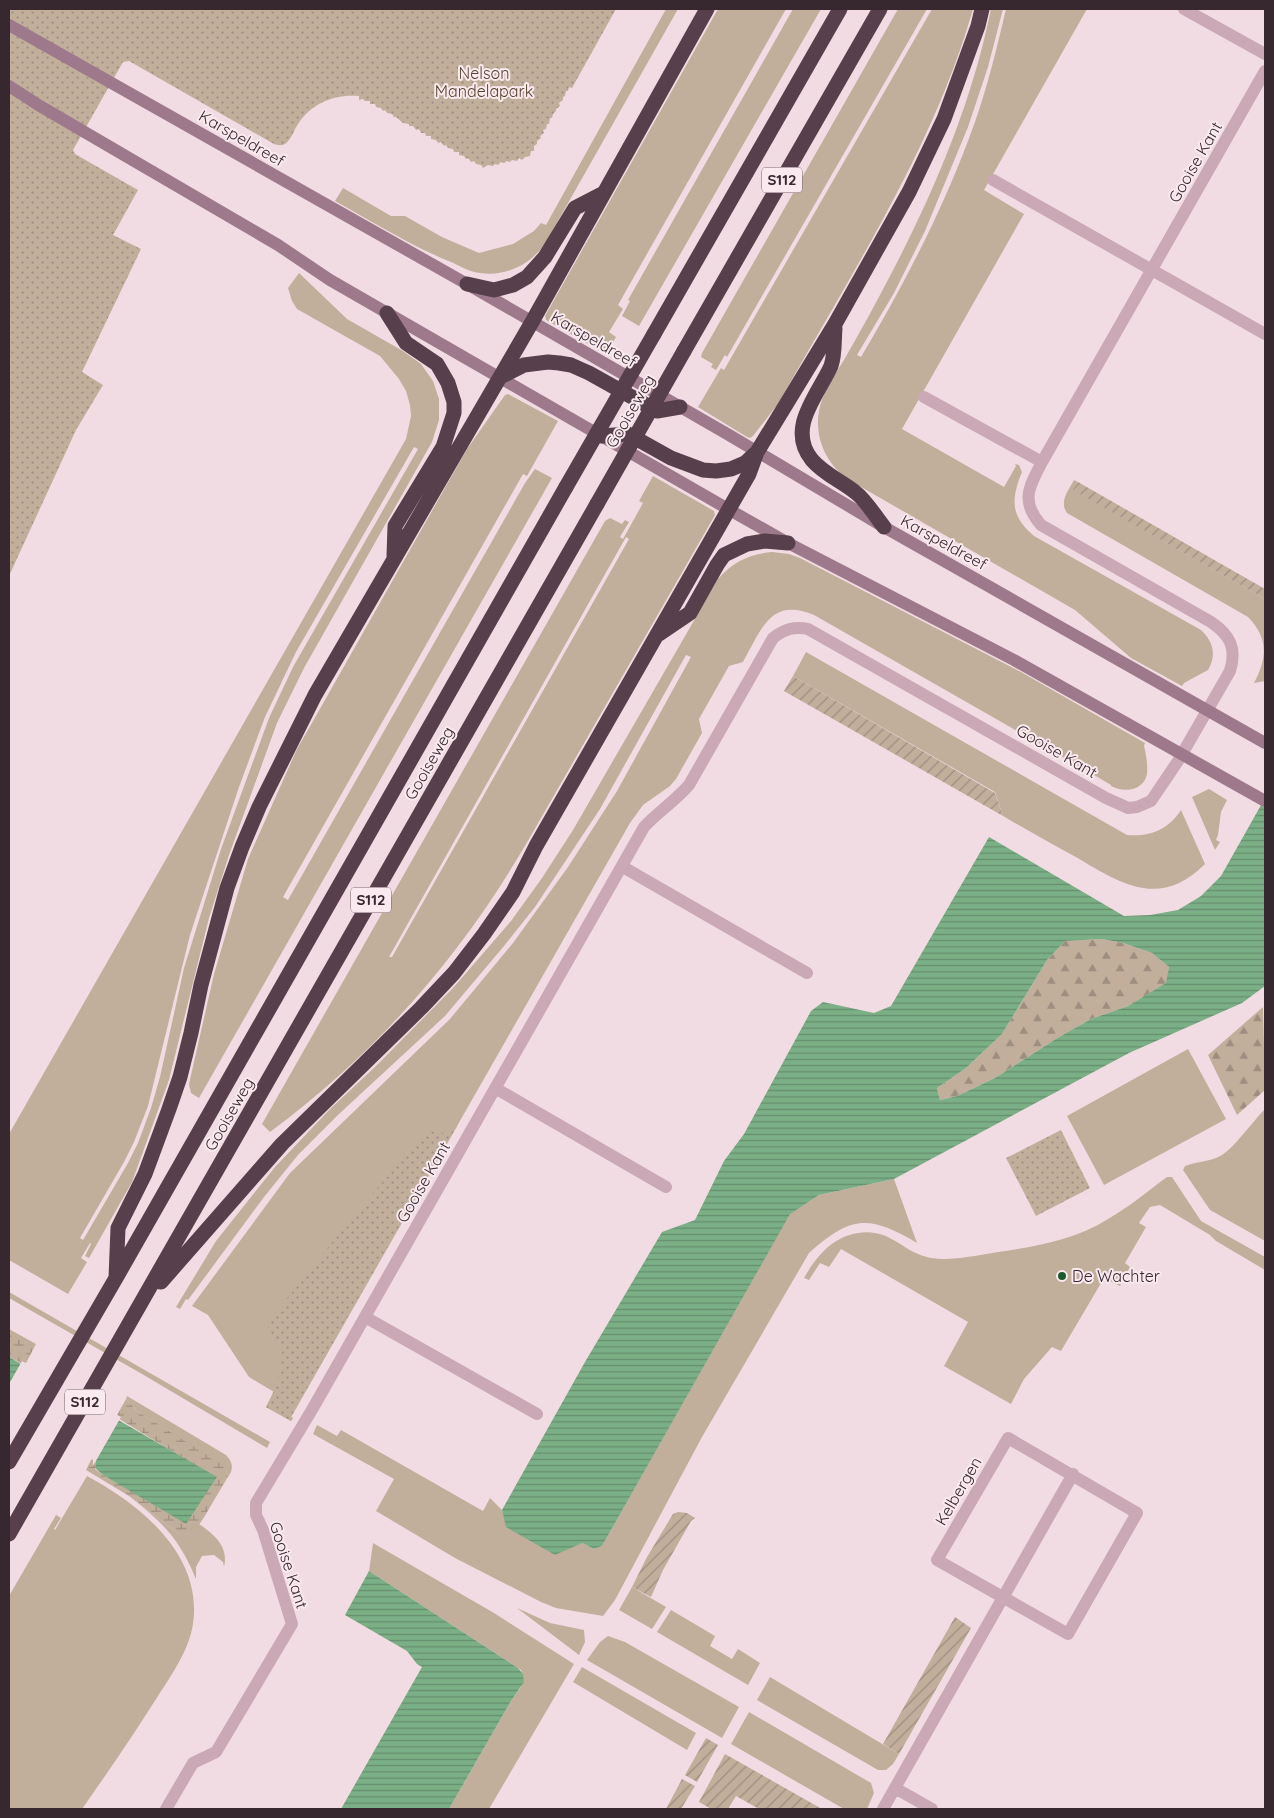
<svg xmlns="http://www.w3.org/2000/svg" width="1274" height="1818" font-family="Quicksand,sans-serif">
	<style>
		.grass { fill: #c1af9c; fill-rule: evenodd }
		.forest { fill: url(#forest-firs) }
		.wetland { fill: url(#wetland-marsh) }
		.park { fill: url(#park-dots) }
		.garden { fill: url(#garden-furrows) }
		.water { fill: url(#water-rules); fill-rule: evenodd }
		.pier { fill: #f2dce3 }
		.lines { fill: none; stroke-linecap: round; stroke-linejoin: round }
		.street { stroke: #caa8b5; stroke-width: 12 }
		.secondary { stroke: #9e798b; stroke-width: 12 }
		.highway { stroke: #583f4c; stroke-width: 15 }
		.highway-bridge { stroke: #583f4c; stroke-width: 15 }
		.poi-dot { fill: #1e592b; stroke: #fae9ee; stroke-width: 2 }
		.labels { text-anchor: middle; stroke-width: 4; stroke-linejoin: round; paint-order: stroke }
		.shield { fill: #fae9ee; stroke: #726269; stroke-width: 1 }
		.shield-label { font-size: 15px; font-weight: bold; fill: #372830 }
		.park-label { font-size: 16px; fill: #55422c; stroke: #fae9ee }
		.street-label { font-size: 16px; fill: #372830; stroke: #fae9ee }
		.poi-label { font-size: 16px; fill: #372830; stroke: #fae9ee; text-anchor: start }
	</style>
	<defs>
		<pattern id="forest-firs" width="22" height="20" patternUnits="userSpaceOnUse" patternTransform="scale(1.25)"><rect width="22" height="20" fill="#c1af9c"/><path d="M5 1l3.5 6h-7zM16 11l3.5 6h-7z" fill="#9e8e80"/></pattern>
		<pattern id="wetland-marsh" width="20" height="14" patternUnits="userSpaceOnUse" patternTransform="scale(1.25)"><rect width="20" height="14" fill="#c1af9c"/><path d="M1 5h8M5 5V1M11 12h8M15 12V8" fill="none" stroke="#9e8e80"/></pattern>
		<pattern id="park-dots" width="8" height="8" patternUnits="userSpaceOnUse" patternTransform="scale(1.25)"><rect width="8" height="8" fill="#c1af9c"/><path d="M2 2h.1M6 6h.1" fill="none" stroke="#9e8e80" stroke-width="1.8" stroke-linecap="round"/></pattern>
		<pattern id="garden-furrows" width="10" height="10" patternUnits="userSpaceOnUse" patternTransform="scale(1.25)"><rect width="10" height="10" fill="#c1af9c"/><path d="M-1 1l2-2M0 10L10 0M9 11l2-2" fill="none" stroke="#9e8e80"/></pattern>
		<pattern id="water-rules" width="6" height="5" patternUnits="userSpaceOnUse" patternTransform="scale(1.25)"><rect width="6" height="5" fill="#7baf86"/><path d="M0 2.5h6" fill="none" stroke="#668e6e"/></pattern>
	</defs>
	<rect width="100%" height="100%" fill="#f2dce3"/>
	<path class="grass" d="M666 9H678L546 242C532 264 506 277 480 273 470 272 460 266 451 262 411 246 373 222 335 201L343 188 391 216H405L442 237 479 253 513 244 534 231 541 223 546 225Z
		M718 9H786L618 305 623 309 609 332 616 337 606 354 546 320 545 316Z
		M793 9H821L639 326 622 316 630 301 628 300Z
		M898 9H927L727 357 725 355 716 370 711 367 713 364 701 357 702 353Z
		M932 9H973C934 146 855 267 786 390L777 405 753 436 750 438 747 437 698 407 721 368 724 370Z
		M991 9H1003L988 67 968 127 925 231 894 293 857 355 861 357C905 283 946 204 975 122 988 85 997 47 1006 9H1087L984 190 1024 214 902 429 1004 487 1016 466 1015 464 1019 465 1022 472C1011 499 1010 516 1034 536L1201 630C1213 641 1217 655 1208 670L1184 683 1182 686 1131 658 1075 610 849 480C827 465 814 438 819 411 822 393 834 376 844 360 860 332 876 303 891 274 935 190 972 102 991 9Z
		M299 273 347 319 403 351 421 364 433 381 439 399V420L432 442 304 668 277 723 229 855 209 918 169 1080 132 1182 89 1258 85 1256 91 1244 90 1243 81 1258 87 1262 68 1294 9 1260V1134L406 439 411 416 410 405 406 391 399 379 380 356 297 309 292 301 288 288ZM414 447 418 449 293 667 269 718 221 849 194 936 184 968 160 1077 151 1108 138 1143 128 1163 83 1240 80 1238 124 1162 134 1142 148 1106 190 935 239 787 265 717 296 652Z
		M508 394 558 421 527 476 523 474 283 897 288 900 525 483 535 469 552 478 199 1098 191 1093 189 1084 214 974 248 859 297 749 321 707 467 449 505 395Z
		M653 476 714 511 715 515 529 839C462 955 377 1053 270 1132L262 1124 605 521 610 518 622 524 625 520 629 522 620 537 623 539 643 503 639 501ZM626 537 629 539 392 957H389Z
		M1074 480 1078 482 1074 490 1265 599V681L1254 683C1267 658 1269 639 1248 617L1067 513C1059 502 1068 491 1074 480Z
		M772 552 789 554 800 558 1021 672 1145 743 1144 746C1146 753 1148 766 1147 774 1144 791 1123 793 1111 786V785L1082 768 814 615C770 597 762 629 743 662L729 666 699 719 702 733 676 779 670 786 643 805 630 823 291 1417 293 1418 291 1421 266 1407 274 1392 249 1377 208 1315 192 1306 290 1173 450 1019 513 943 568 867 617 791 691 657 686 655 600 809 535 907 504 946 445 1016 339 1114 298 1155 264 1197 188 1300 186 1299 180 1309 176 1307 216 1241 275 1167 330 1109 376 1066 453 988 511 921 542 878 573 830 718 579C733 562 749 554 772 552Z
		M806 652 1127 835C1150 837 1168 830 1181 810L1205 864C1159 910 1120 883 1074 856 1050 843 1027 830 1003 816L995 792 793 676Z
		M1209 789 1227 800 1221 812 1218 835 1216 840 1220 842 1215 850 1192 797Z
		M1188 1049 1226 1119 1104 1185 1067 1116Z
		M1265 1109V1241L1210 1210 1183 1170 1185 1166C1197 1161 1211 1162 1222 1155 1235 1147 1253 1121 1265 1109Z
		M1167 1177H1172L1201 1221 1265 1257V1270L1216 1241 1210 1235 1160 1205 1150 1207 1139 1223 1146 1227 1125 1263 1130 1267 1120 1286 1104 1278 1061 1351 1052 1347 1024 1379 1011 1404 944 1366 968 1322 841 1249 829 1267 820 1263 809 1280 804 1278C816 1257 832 1237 858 1233 892 1228 902 1253 931 1258 951 1261 973 1256 992 1253 1032 1247 1073 1241 1108 1219 1129 1207 1148 1191 1167 1177Z
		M894 1179 917 1243C869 1215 852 1215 809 1253L702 1437 615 1600 603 1616 556 1608 541 1602 455 1558 376 1511 394 1479 313 1434 317 1425 337 1436 341 1430 483 1511 490 1498 502 1510 507 1527 582 1543 594 1549 602 1546 789 1214 819 1195Z
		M9 1292 270 1442 267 1448 142 1374 9 1298Z
		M127 1396 226 1455C233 1462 234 1469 228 1477L226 1470 137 1411 126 1399Z
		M87 1476C141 1505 203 1555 193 1624 189 1650 172 1674 158 1696 134 1734 108 1772 82 1809H9V1596L56 1515 61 1518 54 1529 55 1530Z
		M129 1496 179 1534C189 1534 193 1532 199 1524 215 1535 229 1547 224 1567L223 1562 214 1555 202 1556 196 1567V1579C179 1538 163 1523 129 1496Z
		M373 1543 494 1613 574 1664 489 1809H449L511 1701C519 1688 527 1685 521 1670L369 1571Z
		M632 1587 666 1607 652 1629 619 1610Z
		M517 1608 550 1623 584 1630 585 1642 579 1655Z
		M671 1610 715 1636 710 1646 732 1659 738 1649 760 1663 748 1685 657 1632Z
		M608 1636 625 1642 739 1707 722 1738 587 1660 600 1642Z
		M582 1667 696 1733 687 1750 573 1682Z
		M770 1677 899 1754 893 1764 886 1770H878L757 1700Z
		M749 1712 871 1783 874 1793 867 1809H844L731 1744Z"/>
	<path class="forest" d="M1102 939 1123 943 1152 953 1169 967 1167 983 1128 1006 1091 1019 1059 1037 995 1078 957 1096 940 1100 937 1088 966 1068 1002 1034 1047 960 1065 941Z
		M1263 1007 1265 1090 1237 1115 1208 1055Z"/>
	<path class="wetland" d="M9 1329 36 1344 25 1365 9 1357Z
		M126 1399 137 1411 221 1464 226 1470 228 1477C220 1489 203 1522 194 1531 189 1535 184 1535 179 1534L129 1496 86 1470 92 1458 96 1460 95 1469 103 1475 117 1483 213 1482 216 1478 116 1417Z"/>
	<path class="park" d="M9 9H616L572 88 569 87 568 91H566L565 96 563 97V100L559 103 560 106 556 109V111L553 114 552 118H550L549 124H547L546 129 543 130 544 133 540 136 541 138 537 141V144L534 146V151H531L530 156 525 157 522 160 519 158 517 161 512 160 510 162 506 161 505 163 501 162 498 165 495 164 493 166 488 165 483 168 481 165 476 164 474 161 471 162 468 158 466 159 464 156 459 155V152H454L453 149 448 148 446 145 444 146 441 142 438 143 436 140 431 139V136H426L425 133H421L419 129 416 130 413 126H409V124L403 123 396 117H394L392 114 387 113 385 110 383 111 381 108 376 107 375 104H370V101H365L363 99 359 100V96C334 94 312 103 298 124 294 130 291 140 285 144 281 146 277 145 274 144L129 61 123 62 73 150 75 154 138 190 113 235 141 249 82 372 103 385 76 430 9 576Z
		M457 1126 291 1417 293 1418 291 1421 266 1407C276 1388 282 1372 282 1351 266 1335 262 1322 281 1306L358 1210 418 1142C426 1127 432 1133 446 1133Z
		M1061 1130 1090 1188 1036 1216 1006 1158Z"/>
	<path class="garden" d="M1078 482 1265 589V599L1073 490Z
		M793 676 995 793 1003 816 784 691Z
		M678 1512 687 1513 695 1518 691 1521 663 1570 651 1597 632 1587 647 1557 673 1514Z
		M955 1617 971 1628 899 1754 883 1744Z
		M706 1738 718 1745 697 1782 685 1775Z
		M725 1754 822 1809H759L736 1796 728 1809H711L699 1802Z
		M682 1779 695 1786 681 1809H666Z"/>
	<path class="water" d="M1265 798V986L1242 1003 1129 1053 894 1179 819 1195 790 1214 602 1546 594 1549 582 1543 555 1555 506 1527 502 1510 585 1362 662 1232 695 1220 724 1161 744 1134 811 1011 823 1002 874 1013 891 1006 989 837 1124 916 1150 915 1178 910 1201 896 1221 876ZM1102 939 1123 943 1152 953 1169 967 1166 983 1128 1006 1091 1019 1059 1037 995 1078 957 1096 940 1100 937 1088 966 1068 1002 1034 1047 960 1065 941Z
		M9 1357 217 1477 186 1524 103 1475 95 1468 96 1460 9 1408Z
		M369 1571 518 1668 523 1674 524 1682 511 1701 449 1809H341L422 1667 417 1664 407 1651 345 1615Z"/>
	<path class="pier" d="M22 1361 35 1368 37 1373 42 1372 68 1388 70 1392H75L101 1407 104 1412 108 1410 121 1417 93 1466V1460L9 1411V1384Z"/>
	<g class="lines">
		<path class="street" d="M1184 9 1265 54
			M993 180 1265 334
			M924 397 1042 462
			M623 867 807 973
			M495 1088 666 1187
			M365 1317 537 1414
			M1008 1438 1137 1513 1068 1634 937 1560Z
			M895 1788 932 1809
			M166 1809 193 1763 216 1752 292 1624 263 1530 256 1515V1503L313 1408 644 827C658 812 675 801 689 785L773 638C785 629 794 626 808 629L1106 798 1128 808 1137 807 1151 801 1178 761 1230 671C1237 648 1230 635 1211 622L1041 525C1020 501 1029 487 1042 462L1265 71
			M883 1809 1073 1474"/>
		<path class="secondary" d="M9 25 467 284 729 435 884 527 1265 743
			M9 86 40 106 278 245 330 280 728 509 788 543 1014 660 1265 801"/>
		<path class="highway" d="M467 284 494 290 513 285 527 277 545 257 575 208 604 193
			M387 313 406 343 437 364 448 383 454 402V413L443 447 395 526 394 556
			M835 328C834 339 835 355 831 366 818 395 786 428 812 460 824 474 841 481 855 492 866 500 875 516 884 527
			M654 334 840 9
			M684 351 880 9
			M500 377 524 365 548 362 559 363 571 365 589 373 657 411 680 407
			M601 436 628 434 671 458 703 470 716 471 731 469 745 463 757 452 835 324 909 192 944 119 978 26 982 9
			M659 634 690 613 717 565 724 555 747 544 765 541 788 543
			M116 1278 118 1228 145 1174 169 1109 180 1077 191 1033 201 985 227 888 242 847 259 807 315 695 532 322 707 9
			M161 1282 282 1144 421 1008 454 973 484 934 513 892 536 846 749 474 757 452
			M9 1462 116 1278 566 487
			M9 1534 597 504"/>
		<path class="highway-bridge" d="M566 487 654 334
			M597 504 684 351"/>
	</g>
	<circle class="poi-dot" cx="1062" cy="1276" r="5"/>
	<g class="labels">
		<g class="shield">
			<rect x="762" y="167.5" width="40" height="25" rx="4"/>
			<rect x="351" y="887.5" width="40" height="25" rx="4"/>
			<rect x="65" y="1389.5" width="40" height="25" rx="4"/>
		</g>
		<g class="shield-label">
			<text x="782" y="185">S112</text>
			<text x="371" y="905">S112</text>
			<text x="85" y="1407">S112</text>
		</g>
		<g class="park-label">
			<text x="484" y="79">Nelson<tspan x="484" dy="18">Mandelapark</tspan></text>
		</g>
		<g class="street-label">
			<text transform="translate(242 138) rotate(30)" y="6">Karspeldreef</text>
			<text transform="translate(1195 162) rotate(-60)" y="6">Gooise Kant</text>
			<text transform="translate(594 339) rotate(30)" y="6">Karspeldreef</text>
			<text transform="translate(630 411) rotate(-60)" y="6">Gooiseweg</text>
			<text transform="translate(944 542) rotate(29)" y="6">Karspeldreef</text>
			<text transform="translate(1057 751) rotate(30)" y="6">Gooise Kant</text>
			<text transform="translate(429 763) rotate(-60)" y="6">Gooiseweg</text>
			<text transform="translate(229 1114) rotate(-60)" y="6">Gooiseweg</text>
			<text transform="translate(423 1182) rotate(-60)" y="6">Gooise Kant</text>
			<text transform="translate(958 1491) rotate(-60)" y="6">Kelbergen</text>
			<text transform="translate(289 1565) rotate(72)" y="6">Gooise Kant</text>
		</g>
		<g class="poi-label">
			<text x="1072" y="1282">De Wachter</text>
		</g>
	</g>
	<rect width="1274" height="1818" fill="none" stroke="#372830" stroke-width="20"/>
</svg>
